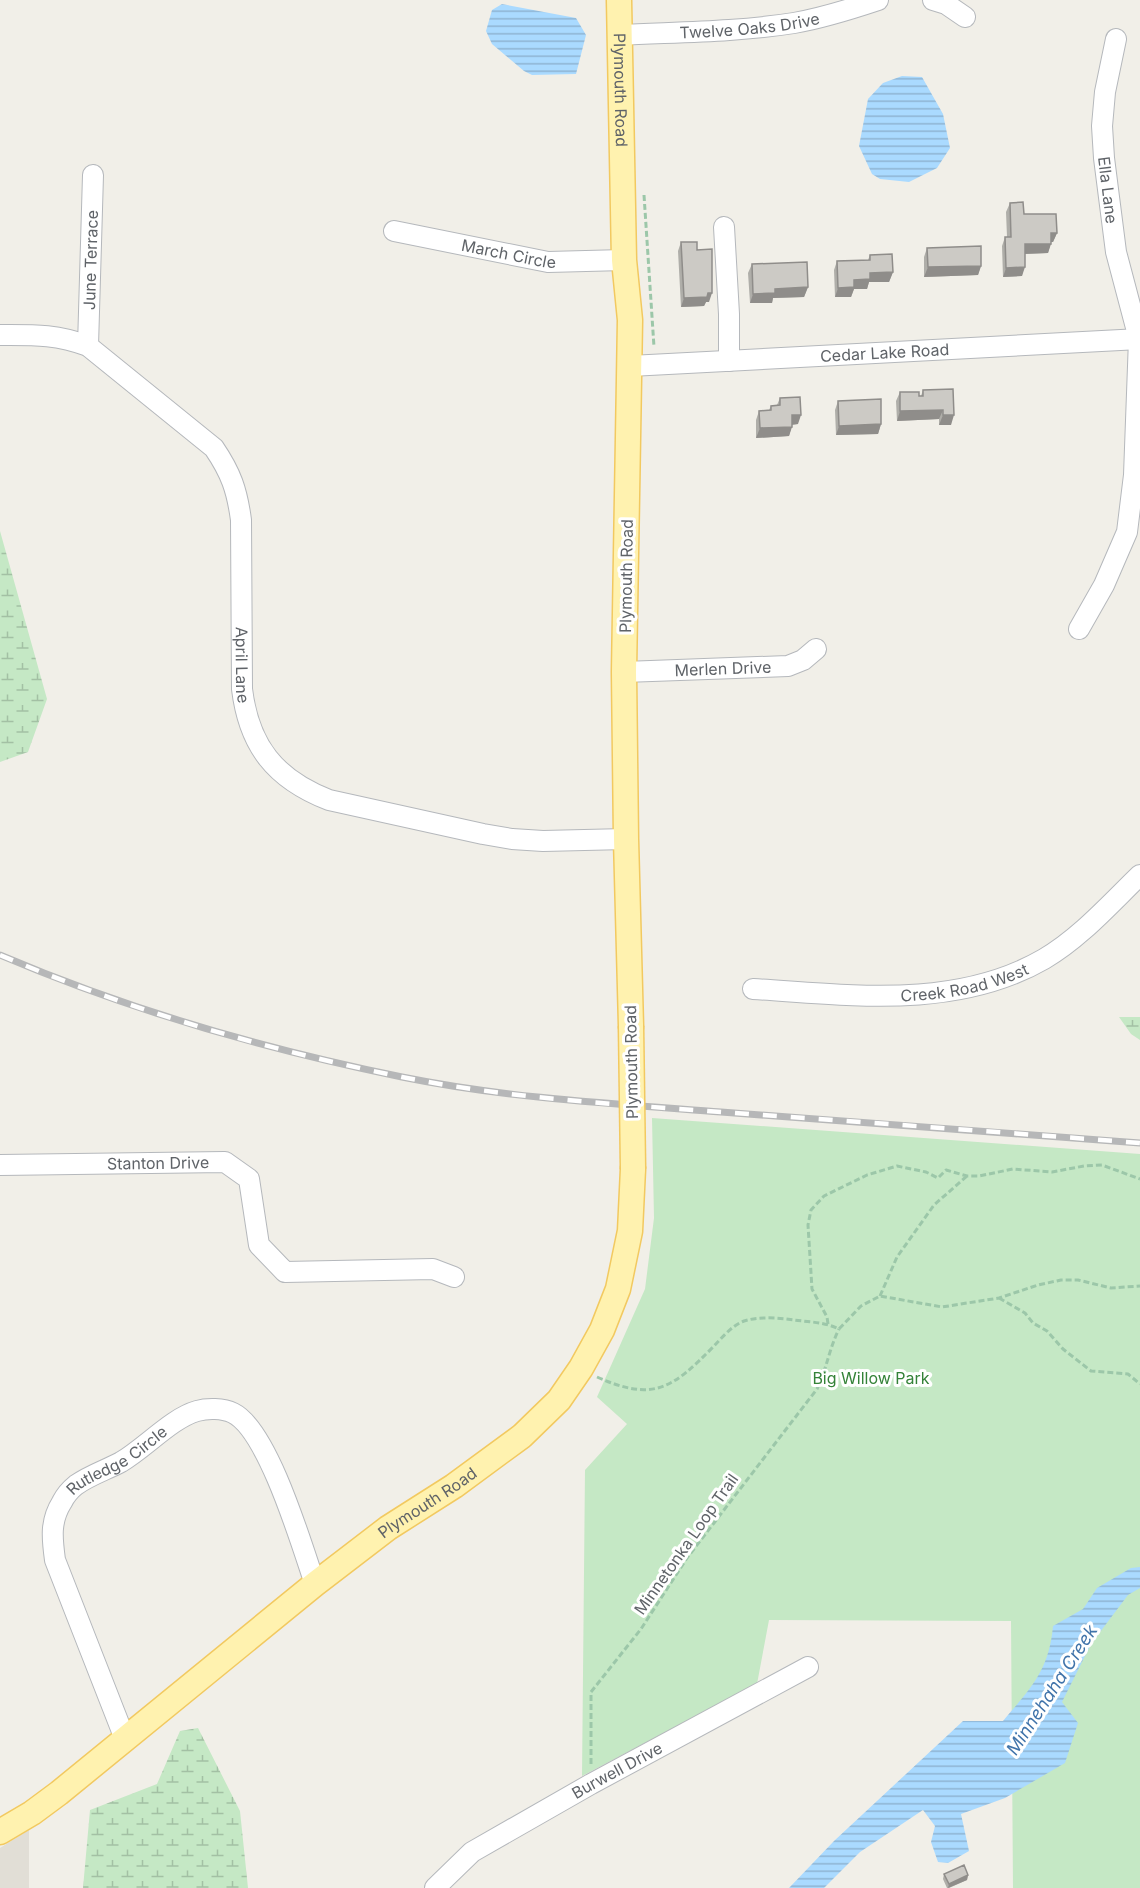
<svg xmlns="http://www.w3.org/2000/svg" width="1140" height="1888" font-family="Inter,sans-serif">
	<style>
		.education { fill: #e1ded6 }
		.wetland { fill: url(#wetland-marsh) }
		.park { fill: #c5e8c5 }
		.water { fill: url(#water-rules) }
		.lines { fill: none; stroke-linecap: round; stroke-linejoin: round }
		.minor-casing { stroke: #b5b8bc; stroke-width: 22 }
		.major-casing { stroke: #f2c960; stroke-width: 27 }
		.path { stroke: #9cc7a9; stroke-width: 3; stroke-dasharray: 6 3; stroke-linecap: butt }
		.minor { stroke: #fff; stroke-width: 20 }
		.major { stroke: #fff2af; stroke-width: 24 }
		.rail-casing { stroke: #b6b7b8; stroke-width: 7 }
		.rail { stroke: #fff; stroke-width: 4.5; stroke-dasharray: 14; stroke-linecap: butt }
		.major-bridge-casing { stroke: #f2c960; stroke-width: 27; stroke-linecap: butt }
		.major-bridge { stroke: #fff2af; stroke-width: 24 }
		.wall { fill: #afaea9 }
		.shaded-wall { fill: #8f8d8a }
		.building { fill: #cccac5; stroke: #8f8d8a; stroke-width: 1.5 }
		.labels { text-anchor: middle; stroke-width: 6; stroke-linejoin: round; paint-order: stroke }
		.street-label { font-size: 16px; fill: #5f6368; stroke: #fff }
		.park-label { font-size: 16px; fill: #348238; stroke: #fff }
		.water-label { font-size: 18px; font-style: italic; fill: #4174aa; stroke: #fff }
	</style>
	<defs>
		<pattern id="wetland-marsh" width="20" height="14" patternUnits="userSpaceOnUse" patternTransform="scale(1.5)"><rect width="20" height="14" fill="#c5e8c5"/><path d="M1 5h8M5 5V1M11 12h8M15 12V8" fill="none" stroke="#a3c0a4"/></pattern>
		<pattern id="water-rules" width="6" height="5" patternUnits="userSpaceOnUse" patternTransform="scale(1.5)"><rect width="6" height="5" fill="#aadaff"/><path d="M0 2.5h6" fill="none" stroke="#8eb4d2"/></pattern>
	</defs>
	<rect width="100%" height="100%" fill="#f1efe8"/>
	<path class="education" d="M29 1830V1888H0V1848Z"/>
	<path class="wetland" d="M0 531 47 699 28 752 0 762Z
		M1119 1017H1140V1040L1131 1034Z
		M198 1728 240 1811 248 1888H83L90 1810 157 1784 180 1731Z"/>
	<path class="park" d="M652 1118 1140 1154V1888H1013L1011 1621 769 1620 757 1684 582 1776 585 1470 627 1424 597 1397 645 1289 654 1218Z"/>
	<path class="water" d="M502 4 576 18 586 35 576 74 532 75 524 71 492 44 486 31 492 10Z
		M902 76 922 77 943 114 950 148 937 168 909 182 880 179 872 174 859 146 868 99 883 83Z
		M1140 1567V1588L1128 1595 1091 1644 1062 1702 1078 1723 1065 1763 1005 1798 961 1814 969 1851 948 1863 938 1862 931 1842 935 1826 923 1810 860 1852 824 1888H789L834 1841 963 1721H1003C1030 1689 1049 1671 1053 1626L1083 1609 1097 1588 1131 1568Z"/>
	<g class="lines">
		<defs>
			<g id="minor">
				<path d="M933 0 946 4 965 17"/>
				<path id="s1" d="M620 35C678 32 737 32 794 23 823 18 851 9 878 0"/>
				<path d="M724 227 729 314V361"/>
				<path id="s2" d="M394 231 548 262 624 260"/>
				<path id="s3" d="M0 335C33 335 56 334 88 346L214 448C231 473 237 490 241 520L242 689C249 746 275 779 329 800L483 834 512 839 543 841 626 839"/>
				<path id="s4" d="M88 346 93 175"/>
				<path id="s5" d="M630 366 1140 339"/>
				<path d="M1079 629 1104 585 1127 532 1134 475 1139 339 1116 252 1104 158 1102 126 1105 92 1116 39"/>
				<path id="s6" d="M624 672 788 666 803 660 816 649"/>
				<path id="s7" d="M753 989C850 995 956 1010 1044 959 1080 938 1110 904 1140 875"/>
				<path id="s8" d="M0 1165 225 1162 249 1179 259 1245 285 1272 433 1269 454 1277"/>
				<path id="s9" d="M125 1739 55 1560C52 1538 50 1521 62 1502 65 1496 71 1489 76 1485 90 1475 106 1470 121 1462 145 1448 172 1418 197 1411 207 1408 223 1408 233 1413 268 1430 302 1546 315 1584"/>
				<path id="s10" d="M435 1888 472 1852 591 1784 808 1667"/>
			</g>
			<g id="major">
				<path id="s11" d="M619 0 624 260 630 320 624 672 626 839 631 1026"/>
				<path id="s12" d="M0 1832 32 1813 59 1793 315 1584 388 1528 454 1486 522 1436 559 1400 581 1368 602 1330 618 1289 630 1231 633 1169"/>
			</g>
		</defs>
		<use href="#minor" class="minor-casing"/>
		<use href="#major" class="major-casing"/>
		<path class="path" d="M644 195 654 347
			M880 1296 897 1257 934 1205 967 1176
			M999 1298 1025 1313 1033 1323 1047 1331 1063 1349 1091 1371 1128 1374 1140 1384
			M828 1324 827 1317 812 1289 808 1225 811 1210 824 1196 867 1175 897 1166 926 1172 938 1178 946 1170 967 1176H979L1013 1169 1052 1172 1084 1166 1102 1165 1140 1179
			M597 1377C653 1402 672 1389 713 1347 722 1338 731 1326 744 1321 760 1316 778 1318 794 1320 809 1322 825 1322 839 1329L861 1306 880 1296 942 1307 999 1298 1038 1285 1061 1280H1078L1111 1288 1140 1286
			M591 1764V1692L641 1629 687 1558 817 1389C827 1368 829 1349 839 1329"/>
		<use href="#minor" class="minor"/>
		<use href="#major" class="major"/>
		<defs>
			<path id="rail" d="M0 955C129 1010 264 1049 402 1077 506 1098 615 1104 721 1112 860 1122 1000 1132 1140 1143"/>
		</defs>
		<use href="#rail" class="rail-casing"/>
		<use href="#rail" class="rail"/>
		<defs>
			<path id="major-bridge" d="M631 1026 633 1169"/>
		</defs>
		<use href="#major-bridge" class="major-bridge-casing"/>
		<use href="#major-bridge" class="major-bridge"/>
	</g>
	<path class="wall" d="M1010 203 1024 214 1057 233 1053 242H1051L1048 253 1025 254 1022 276 1003 277 1002 246 1005 237H1007L1006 212Z
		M681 242 697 250 709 302H706L704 306 681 307 678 251Z
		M927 248 981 266 978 275 924 277V257Z
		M870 255 893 272 889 282H869L867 289H854L851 297H835L834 270 837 261 868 260Z
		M752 264 808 287 804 297 773 298 772 303H750L748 273Z
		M953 389 951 425H939V419L897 421 896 401 900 392 921 396 923 390Z
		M780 398 798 424 792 425 789 436 756 438V420L759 411 769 410 771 406 777 405Z
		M838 401 881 424 878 434 836 435 835 410Z
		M944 1874 968 1875 967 1880 949 1888H947L943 1879Z"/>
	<path class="shaded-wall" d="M1051 233H1057L1053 242H1047Z
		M1025 244H1051L1048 253 1022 254Z
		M981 266 978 275 924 277 928 267Z
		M1025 267 1022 276 1003 277 1006 268Z
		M893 272 889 282H869L867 289H854L851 297H835L838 288 854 280 870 273Z
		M808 287 804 297 773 298 772 303H750L753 294 775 289Z
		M708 293H712L709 302H706L704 306 681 307 684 298Z
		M943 410 939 419 897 421 900 411Z
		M792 415H801L798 424 788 425Z
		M943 415H954L951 425H939Z
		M881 424 878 434 836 435 839 426Z
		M792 427 789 436 756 438 760 428Z
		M968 1875 967 1880 948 1888 949 1884Z"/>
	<path class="building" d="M1023 202 1024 214H1056L1057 233H1051V244H1025V267L1006 268 1005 237H1011L1010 203Z
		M681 242H697V250L712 249V293H708L707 297 684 298Z
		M981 246V266L928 267 927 248Z
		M892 254 893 272 870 273V279L854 280V287L838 288 837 261 870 260V255Z
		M807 262 808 287 775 289V293L753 294 752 264Z
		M953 389 954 415H943V410L900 411V392H919V396H923V390Z
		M800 397 801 415H792V427L760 428 759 411 771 410V406L780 405V398Z
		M881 399V424L839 426 838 401Z
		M964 1865 968 1875 949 1884 944 1874Z"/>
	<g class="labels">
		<g class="street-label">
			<text dy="6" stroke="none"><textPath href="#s1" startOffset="130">Twelve Oaks Drive</textPath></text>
			<text dy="6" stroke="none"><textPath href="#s11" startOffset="90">Plymouth Road</textPath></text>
			<text transform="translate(1108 190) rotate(83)" y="6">Ella Lane</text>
			<text dy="6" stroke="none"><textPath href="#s2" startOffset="117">March Circle</textPath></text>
			<text dy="6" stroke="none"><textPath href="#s4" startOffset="86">June Terrace</textPath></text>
			<text dy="6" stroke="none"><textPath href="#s5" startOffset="255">Cedar Lake Road</textPath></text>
			<text transform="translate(626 576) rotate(-89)" y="6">Plymouth Road</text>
			<text dy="6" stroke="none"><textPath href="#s3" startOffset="474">April Lane</textPath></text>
			<text dy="6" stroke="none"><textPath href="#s6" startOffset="99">Merlen Drive</textPath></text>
			<text dy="6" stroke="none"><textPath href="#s7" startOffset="213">Creek Road West</textPath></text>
			<text transform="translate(631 1062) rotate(-91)" y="6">Plymouth Road</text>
			<text dy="6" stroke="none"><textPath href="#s8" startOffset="158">Stanton Drive</textPath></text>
			<text dy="6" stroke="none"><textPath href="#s9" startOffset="322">Rutledge Circle</textPath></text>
			<text dy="6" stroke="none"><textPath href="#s12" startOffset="540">Plymouth Road</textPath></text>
			<text transform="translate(686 1544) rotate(-55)" y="6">Minnetonka Loop Trail</text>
			<text dy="6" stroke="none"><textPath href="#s10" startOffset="218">Burwell Drive</textPath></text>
		</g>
		<g class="park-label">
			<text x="871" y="1384">Big Willow Park</text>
		</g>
		<g class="water-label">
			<text transform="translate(1052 1690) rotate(-57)" y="6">Minnehaha Creek</text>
		</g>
	</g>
</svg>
